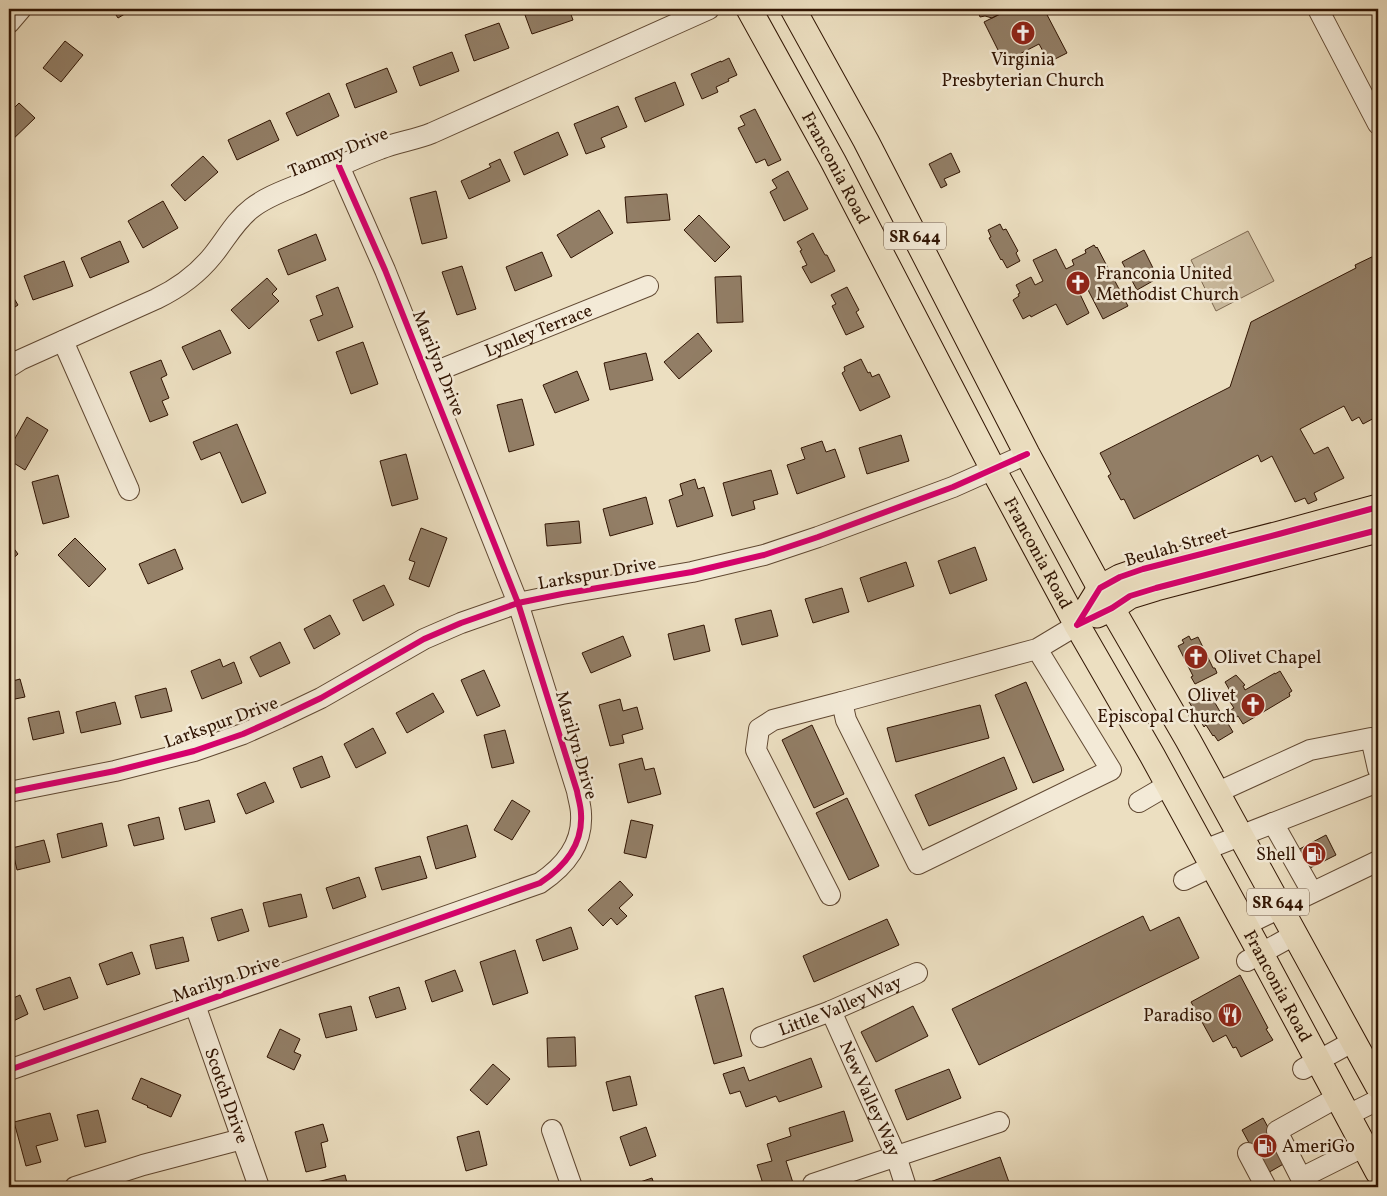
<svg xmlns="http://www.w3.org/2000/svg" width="1387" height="1196" font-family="Vollkorn,serif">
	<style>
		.green { fill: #ccbda1; stroke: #7e6952 }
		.building { fill: #927e66; stroke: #311503 }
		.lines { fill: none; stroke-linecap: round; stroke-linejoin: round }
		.minor-casing { stroke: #604832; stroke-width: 22 }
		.major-casing { stroke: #311503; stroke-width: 27 }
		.minor { stroke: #f3ead7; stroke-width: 20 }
		.major { stroke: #ecdfc1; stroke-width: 25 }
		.cycleway-casing { stroke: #f3ead7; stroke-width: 9 }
		.cycleway { stroke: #d6006c; stroke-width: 6 }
		.labels { text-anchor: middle; stroke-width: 5; stroke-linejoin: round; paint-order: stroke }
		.shield { fill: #f3ead7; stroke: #6b5543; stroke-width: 1 }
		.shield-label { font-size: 16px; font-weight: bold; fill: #311503 }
		.poi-label { font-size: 18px; fill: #311503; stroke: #f3ead7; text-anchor: start }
		.street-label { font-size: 18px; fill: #311503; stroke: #f3ead7 }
	</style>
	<rect width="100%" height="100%" fill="#ecdfc1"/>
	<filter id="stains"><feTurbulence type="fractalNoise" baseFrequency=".004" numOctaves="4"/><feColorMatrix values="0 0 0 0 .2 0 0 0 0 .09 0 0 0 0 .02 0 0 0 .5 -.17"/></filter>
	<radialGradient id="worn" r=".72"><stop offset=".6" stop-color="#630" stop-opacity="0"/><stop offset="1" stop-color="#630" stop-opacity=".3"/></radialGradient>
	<path class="green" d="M1248 231 1274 281 1216 311 1191 260Z"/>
	<path class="building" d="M112 9H133L118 18Z
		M542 9H569L573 20 532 34 525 15Z
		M977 9H998L1000 14 992 18 985 16 980 17Z
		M998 9H1044L1067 53 1049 62 1039 44 1004 62 984 22 1000 14Z
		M499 23 509 48 474 61 465 35Z
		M65 41 83 55 61 82 43 68Z
		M452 52 459 71 420 86 413 67Z
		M729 58 737 75 728 79 729 81 716 87 718 92 702 99 691 74 721 61V62Z
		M387 68 397 92 355 108 346 84Z
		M675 82 684 105 645 122 635 98Z
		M329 93 339 116 297 136 286 113Z
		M19 103 35 118 9 143V113Z
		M618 106 627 127 601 138 605 147 586 154 574 124Z
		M755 109 781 160 768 166 765 159 756 163 738 128 745 125 740 116Z
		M270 120 279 140 237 160 228 140Z
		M558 132 568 155 524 175 514 152Z
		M951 153 960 172 944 179 947 185 941 188 929 164Z
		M203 156 218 172 185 201 171 185Z
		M500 159 510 181 469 199 461 181 491 167 489 164Z
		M788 171 808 209 784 221 770 192 777 188 772 180Z
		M436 191 447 238 422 244 410 198Z
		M667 194 670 220 627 223 625 197Z
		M163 201 178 228 143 248 128 221Z
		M599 210 613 233 571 258 557 235Z
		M699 215 730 247 715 262 684 230Z
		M1000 224 1003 230 1006 229 1018 251 1016 253 1020 261 1007 268 1002 259 1001 260 989 238 991 237 988 230Z
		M813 233 825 255H827L835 271 811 283 802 267 807 265 800 251 802 250 797 242Z
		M316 234 326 260 288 275 278 250Z
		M120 241 129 262 90 278 81 258Z
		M1094 245 1096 248 1097 247 1128 306 1103 319 1087 288 1079 292 1089 313 1067 325 1056 304 1031 317 1030 315 1023 319 1013 300 1019 296 1018 294 1020 293 1016 285 1031 277 1035 285 1043 281 1033 260 1056 249 1066 269 1074 265 1072 260 1086 253 1085 250Z
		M1144 250 1158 278 1137 290 1122 262Z
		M542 252 552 276 515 291 506 267Z
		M1378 254V416L1363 424 1359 417 1352 421 1344 406 1300 429 1314 454 1328 447 1344 478 1314 493 1317 500 1308 504 1305 498 1295 502 1272 456 1261 462 1258 455 1134 519 1124 499 1121 500 1108 476 1111 474 1100 453 1230 387 1251 322 1356 268 1355 265Z
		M64 261 73 286 33 300 24 276Z
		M462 266 476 309 457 315 442 272Z
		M741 276 743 322 717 323 715 277Z
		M267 278 277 289 272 294 279 301 249 329 231 310Z
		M338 287 353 327 318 341 310 320 323 315 316 296Z
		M847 287 859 310 856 312 864 327 846 335 832 306 836 304 831 295Z
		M9 290 18 305 9 311Z
		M220 330 231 353 193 370 182 347Z
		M698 333 712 351 679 379 664 362Z
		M363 342 378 384 351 394 336 352Z
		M646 353 653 380 610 390 604 363Z
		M861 359 868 373 870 372 872 377 879 374 890 397 860 411 842 373 845 371 844 367Z
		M161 360 167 375 161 378 169 398 162 401 168 415 150 422 130 372Z
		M577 371 589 400 555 413 543 385Z
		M522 399 534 445 509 452 497 405Z
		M27 417 48 430 25 470 9 460V449Z
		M237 424 266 493 242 503 220 452 201 460 193 442Z
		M901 435 909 461 867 474 859 448Z
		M822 441 826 452 835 449 845 477 797 494 787 465 805 459 801 448Z
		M406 454 418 499 392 506 380 461Z
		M771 470 778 494 753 501 755 509 732 516 723 483Z
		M58 475 69 517 43 524 32 482Z
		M695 479 698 489 704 487 713 516 677 527 669 500 683 495 680 484Z
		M646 497 653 524 610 536 603 509Z
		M579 521 581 543 547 546 545 524Z
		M421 528 447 538 429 587 409 579 415 562 409 560Z
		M75 538 106 569 89 587 58 555Z
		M9 542 18 554 9 562Z
		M975 547 987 580 950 594 938 561Z
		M175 549 183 569 148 584 139 564Z
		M906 562 914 586 868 602 860 578Z
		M384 585 394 605 363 621 353 600Z
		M842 588 849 612 813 623 805 599Z
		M771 610 778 636 742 645 735 619Z
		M330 615 340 634 314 649 304 629Z
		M704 625 710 651 674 660 668 634Z
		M623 636 631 656 591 673 582 653Z
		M1189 636 1191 640 1198 637 1213 668H1215L1217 673 1195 684 1191 677 1193 676 1178 646 1184 643 1182 640Z
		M280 642 290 663 260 677 250 657Z
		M220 659 223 667 234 662 242 683 202 699 191 671Z
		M484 670 500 706 477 716 461 680Z
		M1280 671 1292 691 1289 693 1290 696 1243 724 1238 716 1227 722 1233 732 1218 741 1214 735 1213 736 1206 725 1204 727 1189 702 1208 691 1222 715 1234 708 1228 699 1233 696 1225 682 1236 675 1245 685 1243 686 1245 690 1275 673V674Z
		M20 679 25 697 10 700 9 682Z
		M1026 682 1064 770 1033 783 995 695Z
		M166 688 172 711 141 718 135 696Z
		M433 693 444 712 407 733 396 713Z
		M620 699 623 711 637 707 643 729 622 735 624 743 610 746 599 705Z
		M115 702 121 724 81 733 76 712Z
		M980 705 989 738 896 762 887 728Z
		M59 711 64 733 33 740 28 718Z
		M812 725 844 794 814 808 782 740Z
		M373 728 386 753 356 768 344 744Z
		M505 730 514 763 492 768 484 735Z
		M322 756 330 777 301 788 293 768Z
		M1004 757 1017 789 929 826 915 795Z
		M642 758 645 770 654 768 661 794 628 803 619 764Z
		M265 782 274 802 246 814 237 794Z
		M847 798 879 866 849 880 816 813Z
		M209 800 215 822 185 830 179 808Z
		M512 800 530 811 512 840 494 830Z
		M159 817 164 839 134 846 128 825Z
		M631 820 653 825 646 858 624 853Z
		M102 823 107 846 62 858 57 834Z
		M467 825 476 857 436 869 427 837Z
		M1326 835 1336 855 1302 872 1292 853Z
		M44 840 50 862 17 870 12 848Z
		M420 856 427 878 382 890 375 868Z
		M359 877 366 897 333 909 326 888Z
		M620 881 633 895 619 908 627 916 617 925 611 918 603 926 588 910Z
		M301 894 307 917 269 927 263 903Z
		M242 909 249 931 218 941 211 918Z
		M1143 916 1150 931 1179 917 1199 958 979 1065 952 1009Z
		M887 919 899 945 814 982 803 956Z
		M571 927 578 949 543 961 536 940Z
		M183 937 189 961 156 969 150 945Z
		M515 950 528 993 493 1005 480 962Z
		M132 952 140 974 107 985 99 964Z
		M455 970 463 991 432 1002 425 981Z
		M1240 975 1268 1028 1266 1029 1273 1040 1241 1057 1236 1047 1233 1048 1226 1035 1213 1042 1191 1002Z
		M70 977 78 998 44 1010 36 989Z
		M399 987 406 1009 376 1018 369 997Z
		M723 988 742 1056 714 1064 695 996Z
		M20 995 28 1014 9 1023V1000Z
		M351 1006 357 1030 326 1038 319 1014Z
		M913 1006 928 1036 876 1062 861 1032Z
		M280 1029 300 1039 294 1052 301 1055 294 1070 267 1057Z
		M575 1037 576 1066 548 1067 547 1038Z
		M811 1058 822 1087 779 1102 776 1096 746 1107 740 1091 730 1094 723 1074 744 1067 749 1081Z
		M493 1064 510 1079 487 1105 470 1090Z
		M949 1069 961 1098 907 1120 895 1090Z
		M630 1076 637 1105 613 1111 606 1082Z
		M141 1078 181 1095 171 1117 147 1107 148 1106 132 1099Z
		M98 1110 106 1142 85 1147 77 1115Z
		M844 1111 853 1141 786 1161 794 1186 764 1187 757 1165 772 1161 767 1144 791 1136 789 1128Z
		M50 1113 58 1140 36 1146 41 1162 26 1166 14 1122Z
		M1263 1118 1287 1162 1266 1174 1242 1130Z
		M323 1124 328 1141 321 1143 326 1167 306 1172 295 1132Z
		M646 1127 656 1156 630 1166 620 1137Z
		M479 1131 487 1165 466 1171 457 1137Z
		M1000 1157 1010 1185 1003 1187H932L930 1182Z
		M345 1175 348 1187H318L317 1182Z
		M652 1178 655 1187H631V1185Z"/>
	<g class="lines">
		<defs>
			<g id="minor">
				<path d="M1318 9 1378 124"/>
				<path d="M9 23 21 9"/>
				<path d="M63 341 129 490"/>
				<path d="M9 367 20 360 156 299C179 288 197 275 213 255 226 239 235 221 252 208 266 197 283 191 300 184 326 172 353 159 380 149 397 142 415 140 432 133L709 9"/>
				<path id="s1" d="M427 375 648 286"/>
				<path d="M1037 649 1111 770 918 864 846 720 842 702 1037 649 1077 625"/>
				<path d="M9 792 115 771 194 751 243 734 279 718 321 698 424 639 461 623 518 603 562 594 692 572 764 555 818 537 953 487 1027 454"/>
				<path d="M1218 792 1310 750 1371 738 1378 769"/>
				<path d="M1139 802 1168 785"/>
				<path d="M1273 823 1312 892"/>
				<path d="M1204 850 1378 782"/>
				<path d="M1184 880 1213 866"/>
				<path d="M830 895 756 750 759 729 773 720 842 702"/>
				<path d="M1245 925 1378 861"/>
				<path d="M1247 961 1296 934"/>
				<path id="s2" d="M195 1005 259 1187"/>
				<path id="s3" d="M831 1011 896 1156 906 1187"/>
				<path id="s4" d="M761 1037 831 1011 917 973"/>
				<path d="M1303 1069 1354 1041"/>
				<path d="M9 1070 540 883C564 867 583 845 581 814 581 806 578 798 577 791L518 603 385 270 339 166"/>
				<path d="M1338 1097 1277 1131 1301 1178 1365 1146"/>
				<path d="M1348 1115 1378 1100"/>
				<path d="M552 1130 572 1187"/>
				<path d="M1248 1153 1266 1187"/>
				<path d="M813 1184 999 1122"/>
				<path d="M75 1187 143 1165 242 1139"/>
			</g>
			<g id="major">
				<path id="s5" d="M749 9 833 161 993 469 1077 625 1152 755 1261 954 1378 1172"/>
				<path d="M793 9 866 141 1027 454 1100 588 1188 740 1378 1086"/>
				<path d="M1097 615 1112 608 1130 596 1156 588 1378 530"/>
				<path d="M1077 625 1100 588 1120 577 1143 569 1279 534 1378 507"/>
			</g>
		</defs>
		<use href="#minor" class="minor-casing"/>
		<use href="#major" class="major-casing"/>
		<use href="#minor" class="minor"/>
		<use href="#major" class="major"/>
		<defs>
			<path id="cycleway" d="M1077 625 1100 588 1120 577 1143 569 1279 534 1378 507
				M1077 625 1112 608 1130 596 1156 588 1378 530
				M9 792 115 771 194 751 243 734 279 718 321 698 424 639 461 623 518 603 562 594 692 572 764 555 818 537 953 487 1027 454
				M9 1070 540 883C564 867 583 845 581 814 581 806 578 798 577 791L518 603 385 270 339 166"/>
		</defs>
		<use href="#cycleway" class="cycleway-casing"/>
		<use href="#cycleway" class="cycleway"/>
	</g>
	<defs>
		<symbol id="church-disc" viewBox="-11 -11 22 22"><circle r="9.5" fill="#8f2418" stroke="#f3ead7"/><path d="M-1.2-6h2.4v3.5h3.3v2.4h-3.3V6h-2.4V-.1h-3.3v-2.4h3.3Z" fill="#fff"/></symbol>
		<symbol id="fuel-disc" viewBox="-11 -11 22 22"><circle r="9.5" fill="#8f2418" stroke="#f3ead7"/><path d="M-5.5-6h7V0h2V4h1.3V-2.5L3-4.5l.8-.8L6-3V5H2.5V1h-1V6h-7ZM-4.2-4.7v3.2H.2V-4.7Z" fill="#fff"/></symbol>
		<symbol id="restaurant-disc" viewBox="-11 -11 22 22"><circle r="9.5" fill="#8f2418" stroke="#f3ead7"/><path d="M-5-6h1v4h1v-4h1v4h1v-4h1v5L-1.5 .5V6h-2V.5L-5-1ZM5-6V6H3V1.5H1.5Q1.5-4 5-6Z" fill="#fff"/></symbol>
	</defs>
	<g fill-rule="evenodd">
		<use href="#church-disc" x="1009" y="19" width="28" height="28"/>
		<use href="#church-disc" x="1064" y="269" width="28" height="28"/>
		<use href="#church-disc" x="1182" y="643" width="28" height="28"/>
		<use href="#church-disc" x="1239" y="691" width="28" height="28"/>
		<use href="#fuel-disc" x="1300" y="840" width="28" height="28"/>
		<use href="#restaurant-disc" x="1216" y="1001" width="28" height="28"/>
		<use href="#fuel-disc" x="1251" y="1132" width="28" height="28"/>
	</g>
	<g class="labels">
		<g class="shield">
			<rect x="884" y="222.5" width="62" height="27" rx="4"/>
			<rect x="1247" y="888.5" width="62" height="27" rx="4"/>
		</g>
		<g class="shield-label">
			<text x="915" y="242">SR 644</text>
			<text x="1278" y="908">SR 644</text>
		</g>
		<g class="poi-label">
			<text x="1023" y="65" text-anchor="middle">Virginia<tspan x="1023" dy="21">Presbyterian Church</tspan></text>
			<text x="1096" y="279">Franconia United<tspan x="1096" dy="21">Methodist Church</tspan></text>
			<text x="1214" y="663">Olivet Chapel</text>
			<text x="1236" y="701" text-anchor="end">Olivet<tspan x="1236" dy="21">Episcopal Church</tspan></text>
			<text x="1296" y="860" text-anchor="end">Shell</text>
			<text x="1212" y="1021" text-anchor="end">Paradiso</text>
			<text x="1282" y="1152">AmeriGo</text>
		</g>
		<g class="street-label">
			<text transform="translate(338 152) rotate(-22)" y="6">Tammy Drive</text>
			<text dy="6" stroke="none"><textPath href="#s5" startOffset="181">Franconia Road</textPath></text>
			<text dy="6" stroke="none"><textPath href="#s1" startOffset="120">Lynley Terrace</textPath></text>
			<text transform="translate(439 363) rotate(68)" y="6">Marilyn Drive</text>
			<text transform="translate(1176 546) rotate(-16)" y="6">Beulah Street</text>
			<text dy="6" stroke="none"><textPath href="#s5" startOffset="616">Franconia Road</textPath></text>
			<text transform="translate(597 573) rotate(-10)" y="6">Larkspur Drive</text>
			<text transform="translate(221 722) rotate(-20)" y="6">Larkspur Drive</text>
			<text transform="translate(577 745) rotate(74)" y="6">Marilyn Drive</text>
			<text transform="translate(226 978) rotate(-19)" y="6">Marilyn Drive</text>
			<text dy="6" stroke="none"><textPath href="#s5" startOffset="1111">Franconia Road</textPath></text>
			<text dy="6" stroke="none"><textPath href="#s4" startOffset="85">Little Valley Way</textPath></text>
			<text dy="6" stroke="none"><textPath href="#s2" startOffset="96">Scotch Drive</textPath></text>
			<text dy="6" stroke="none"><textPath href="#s3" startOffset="96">New Valley Way</textPath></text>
		</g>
	</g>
	<rect width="1387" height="1196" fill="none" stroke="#ecdfc1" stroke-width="30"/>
	<rect x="10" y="10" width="1367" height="1176" fill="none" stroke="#311503" stroke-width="2.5"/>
	<rect x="15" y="15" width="1357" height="1166" fill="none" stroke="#311503"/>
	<rect width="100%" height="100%" filter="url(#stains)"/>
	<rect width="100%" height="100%" fill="url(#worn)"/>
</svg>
